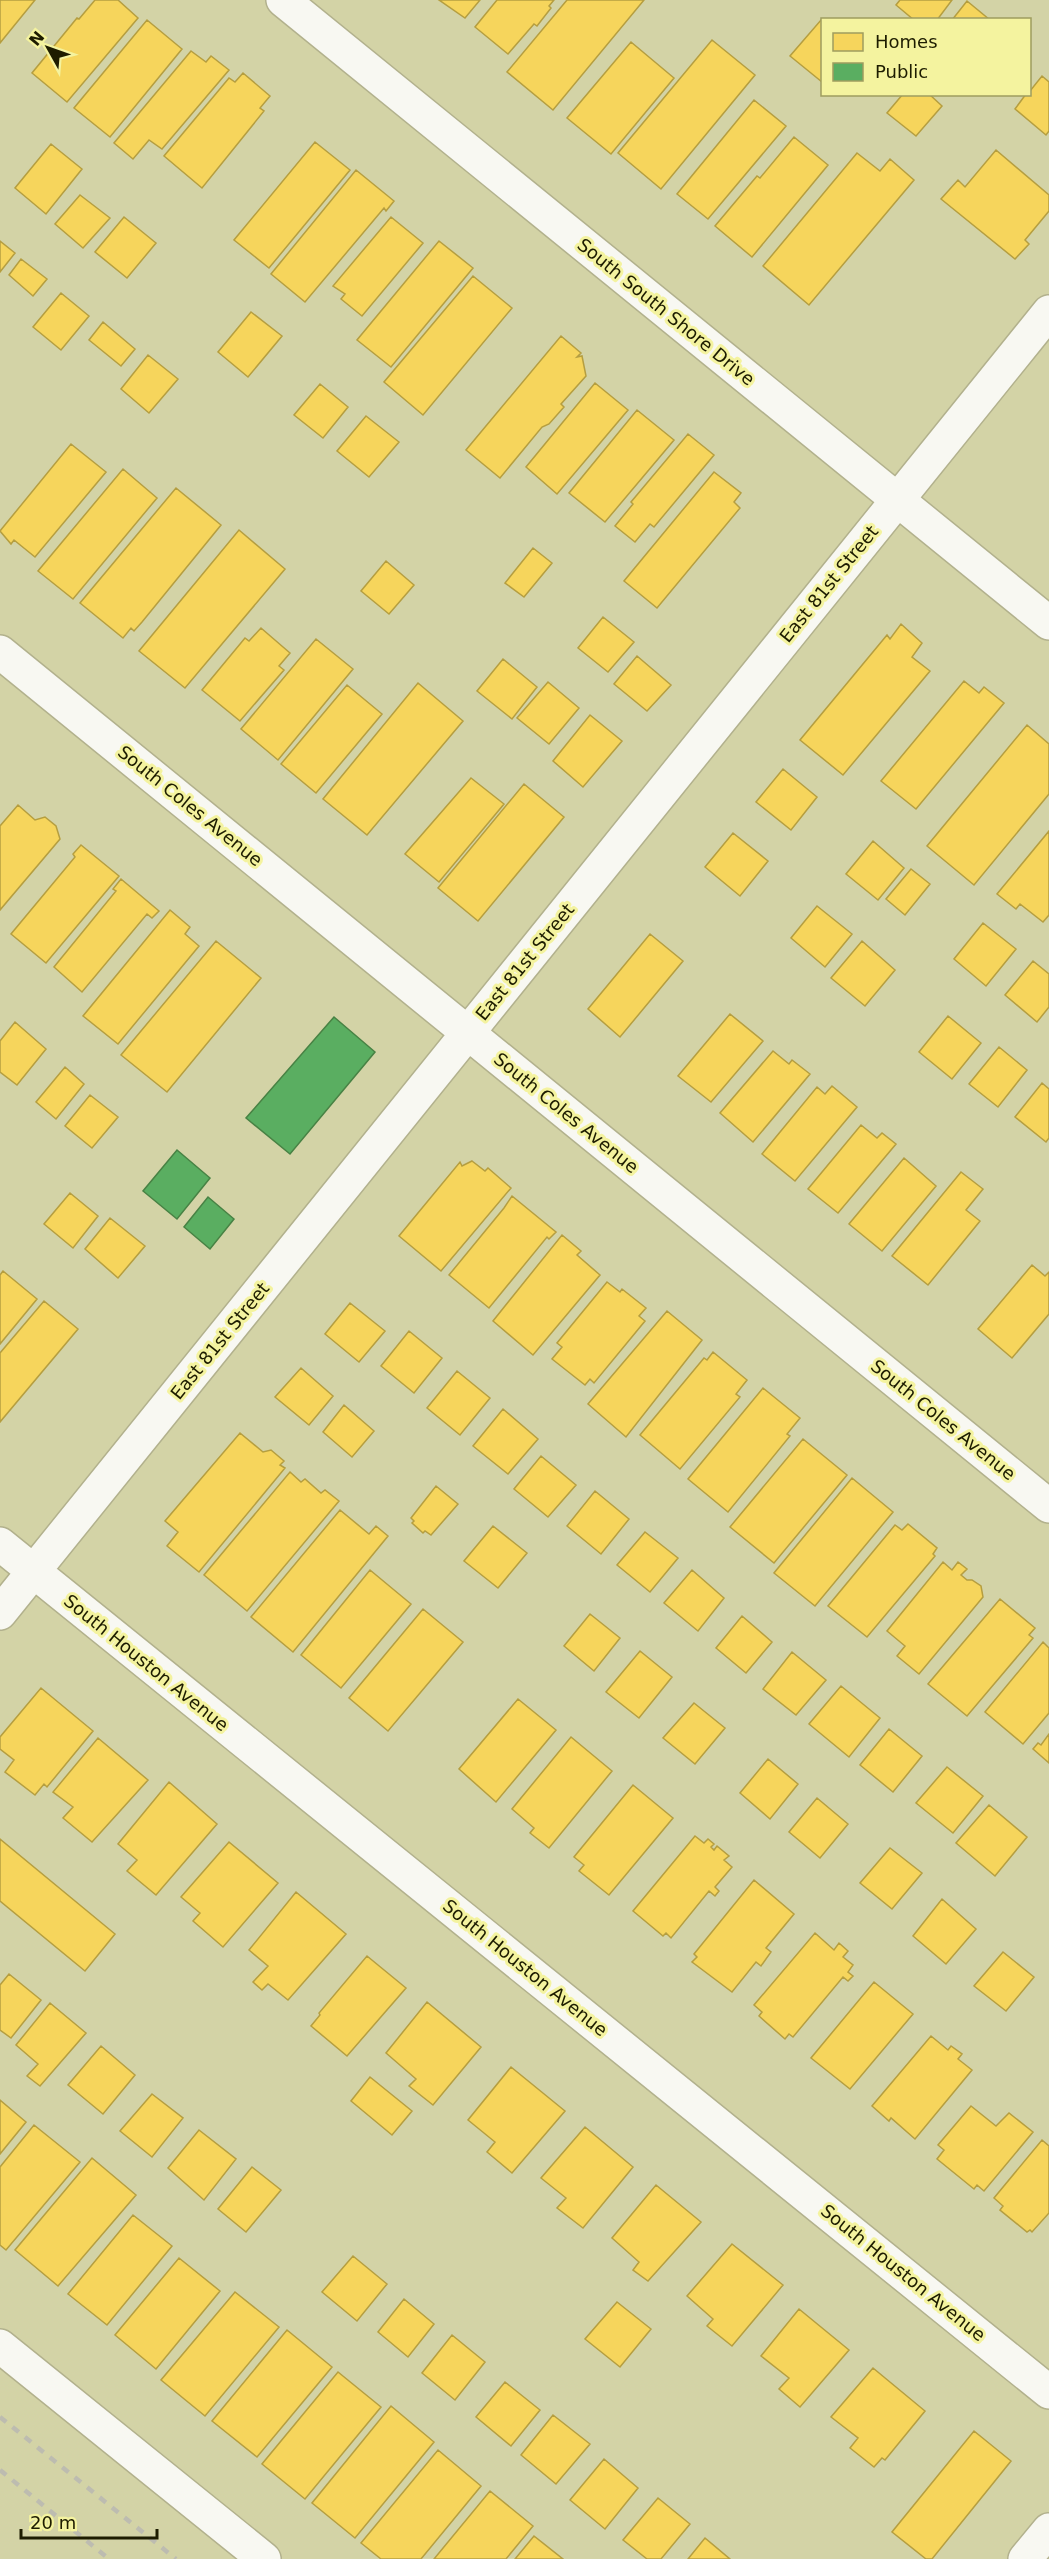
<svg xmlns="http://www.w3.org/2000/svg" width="1049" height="2559" font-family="'DejaVu Sans',sans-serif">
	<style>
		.homes { fill: #f6d55c; stroke: #b59e40; stroke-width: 1.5 }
		.public { fill: #5aae61; stroke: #488244; stroke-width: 1.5 }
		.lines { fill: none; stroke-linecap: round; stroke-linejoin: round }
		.minor-casing { stroke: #b2b18d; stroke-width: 36 }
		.tertiary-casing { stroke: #b2b18d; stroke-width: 36 }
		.minor { stroke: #f8f8f2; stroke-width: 33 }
		.tertiary { stroke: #f8f8f2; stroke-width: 33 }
		.rail { stroke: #bdbcb0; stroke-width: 4.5; stroke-dasharray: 8 8; stroke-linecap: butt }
		.labels { text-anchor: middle; stroke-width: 6; stroke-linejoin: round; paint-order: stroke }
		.street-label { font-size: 18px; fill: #1d1c00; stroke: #f4f39f }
	</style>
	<rect width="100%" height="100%" fill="#d3d3a6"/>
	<path class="homes" d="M0 0H35L0 43Z
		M95 0H118L138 18 67 102 32 73 77 18 79 19Z
		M439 0H480L465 18Z
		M497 0H554L549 6 551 8 537 26 534 24 508 54 475 27Z
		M567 0H644L553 110 507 72Z
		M900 0H952L937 20H914L896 5Z
		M967 1 990 20H952Z
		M147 20 182 49 110 137 74 108Z
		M821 20 822 21V82L790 56Z
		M712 40 755 75 661 189 618 153Z
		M631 42 674 78 611 154 567 118Z
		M191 51 206 62 211 56 229 70 162 149 149 140 133 159 114 143Z
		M243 73 270 96 260 108 264 111 202 188 164 156 229 78 235 82Z
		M1042 76 1049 82V131L1046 135 1015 109 1026 94H1030V91Z
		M903 94H929L942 106 916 136 887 113Z
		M754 100 786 126 708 219 677 194Z
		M794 137 828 165 752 257 715 226 757 176 760 178Z
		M315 142 350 170 269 268 234 240Z
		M51 144 82 169 46 214 15 188Z
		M996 150 1049 195V211L1025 240 1029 244 1015 259 941 199 958 180 965 187Z
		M857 153 880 171 890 159 914 180 809 305 763 266Z
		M356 170 394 201 386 211 384 208 305 302 271 274Z
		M80 195 110 218 83 248 55 224Z
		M124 217 156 243 127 278 95 252Z
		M391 217 423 243 362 316 341 299 345 294 333 286Z
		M0 241 15 253 0 272Z
		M439 241 473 268 391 367 357 340Z
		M21 259 47 279 33 296 9 275Z
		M473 276 512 308 423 415 384 382Z
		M61 293 89 316 61 350 33 327Z
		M251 312 282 336 248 377 218 352Z
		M103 322 135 349 121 366 89 340Z
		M561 336 581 353 577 357 582 356 586 376 561 404 564 407 549 424 542 427 500 478 466 450Z
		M148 355 178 379 149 413 121 389Z
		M595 383 628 410 557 494 526 467Z
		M320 384 348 407 323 438 294 415Z
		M637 410 674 440 605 522 569 493Z
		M366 416 399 442 369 477 337 451Z
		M688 434 714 455 654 527 650 524 635 542 615 526 633 504 631 502Z
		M71 444 106 472 35 557 14 540 11 544 0 531Z
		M123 469 157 498 73 599 38 571Z
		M714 472 741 493 734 502 740 508 657 608 624 581Z
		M176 488 221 525 142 622 134 631 131 628 123 638 80 603Z
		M239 530 285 569 185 688 139 651Z
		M533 548 552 563 524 597 505 583Z
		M386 561 414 585 389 614 361 591Z
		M603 617 634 642 608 672 578 648Z
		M901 624 922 643 912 657 930 671 843 775 800 740 887 635 890 639Z
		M261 628 290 653 279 666 284 670 240 721 202 690 245 638 249 641Z
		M316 639 353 669 278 760 241 729Z
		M637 656 671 685 647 711 614 684Z
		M503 659 537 687 512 719 477 691Z
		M964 681 979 693 984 687 1004 703 916 809 881 781Z
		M548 682 579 708 549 744 517 718Z
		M418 683 463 721 367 835 323 799Z
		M347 685 382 714 316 793 281 764Z
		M590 715 622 741 583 787 553 761Z
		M1027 725 1049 744V794L974 885 927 846Z
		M783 769 817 797 791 830 756 802Z
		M471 778 504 804 439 882 405 854Z
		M524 784 564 817 478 921 438 888Z
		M18 805 35 820 45 817 56 826 60 839 0 910V826Z
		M1049 831V915L1043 922 1020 904 1016 909 997 894Z
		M733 833 768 861 740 896 705 867Z
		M873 841 904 868 878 900 846 874Z
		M81 845 119 876 46 963 11 934 75 857 73 854Z
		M911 869 930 884 905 915 886 899Z
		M121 879 159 911 152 918 147 914 82 992 54 967 116 891 113 889Z
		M817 906 852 934 825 967 791 938Z
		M170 910 190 927 185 934 199 946 118 1044 83 1016Z
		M983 923 1016 949 986 986 954 959Z
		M650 934 683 961 620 1037 588 1009Z
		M216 941 261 978 167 1092 121 1055Z
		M862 941 895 970 865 1006 831 978Z
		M1033 961 1049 974V1007L1037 1022 1005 995Z
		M730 1014 763 1041 711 1102 678 1076Z
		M948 1016 981 1043 952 1079 919 1052Z
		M15 1022 46 1049 17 1085 0 1072V1041Z
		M999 1047 1027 1070 998 1107 969 1084Z
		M773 1051 789 1064 792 1060 810 1074 753 1142 720 1113Z
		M65 1067 84 1084 56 1119 36 1102Z
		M1042 1083 1049 1089V1138L1046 1142 1015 1117Z
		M832 1086 857 1107 795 1181 762 1154 817 1087 825 1094Z
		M90 1095 118 1117 92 1148 65 1126Z
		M861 1125 877 1138 882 1133 896 1144 838 1213 808 1189Z
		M904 1158 936 1186 882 1251 849 1224Z
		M472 1161 485 1171 488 1168 511 1188 441 1271 399 1236 460 1162 462 1166Z
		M961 1172 983 1189 966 1210 980 1221 928 1285 892 1256Z
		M70 1193 98 1216 73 1248 44 1224Z
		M512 1196 556 1232 549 1239 547 1237 489 1308 449 1275 504 1208Z
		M110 1218 145 1246 118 1278 85 1249Z
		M562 1235 581 1251 577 1255 600 1275 533 1355 493 1321Z
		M1032 1265 1045 1276 1049 1272V1314L1012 1358 978 1329Z
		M3 1271 37 1299 0 1344V1275Z
		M607 1282 620 1292 622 1289 646 1308 639 1316 645 1321 594 1383 590 1379 585 1385 552 1359 562 1347 557 1343Z
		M44 1301 78 1329 0 1422V1353Z
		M350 1303 385 1331 359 1362 325 1334Z
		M667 1311 702 1340 626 1437 588 1404Z
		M409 1331 442 1358 414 1393 381 1366Z
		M713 1352 747 1380 736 1394 740 1397 680 1469 640 1435 704 1358 707 1360Z
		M301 1368 333 1396 309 1425 275 1397Z
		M457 1371 490 1398 460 1435 427 1408Z
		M763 1388 800 1418 787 1434 790 1436 728 1512 688 1479Z
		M344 1405 374 1431 352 1457 323 1432Z
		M503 1409 538 1439 508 1474 473 1446Z
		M240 1433 263 1452 271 1450 284 1461 280 1465 285 1468 199 1572 167 1546 178 1532 165 1521Z
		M803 1439 847 1475 774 1563 730 1527Z
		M541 1456 576 1485 548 1517 514 1489Z
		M290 1472 301 1482 305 1479 321 1493 325 1490 339 1501 247 1611 204 1575Z
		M852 1478 893 1512 815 1606 774 1573Z
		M436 1486 458 1504 431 1535 425 1531 423 1533 412 1523 414 1521 411 1518Z
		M595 1491 629 1519 601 1554 567 1526Z
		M340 1510 369 1534 376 1526 388 1536 293 1652 251 1617Z
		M908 1524 937 1548 933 1554 935 1556 867 1637 828 1606 895 1525 902 1530Z
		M493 1526 527 1553 498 1588 464 1561Z
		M645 1532 678 1558 650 1592 617 1565Z
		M943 1562 952 1570 958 1562 967 1569 961 1575 967 1580H972L981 1586 983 1597 919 1674 897 1656 905 1646 887 1631Z
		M370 1570 411 1604 341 1688 301 1655Z
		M692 1570 724 1598 698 1631 664 1603Z
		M1000 1599 1035 1628 1029 1635 1033 1638 967 1716 928 1684Z
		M423 1609 463 1642 388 1731 349 1698Z
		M590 1614 620 1638 594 1671 564 1646Z
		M742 1616 772 1642 746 1673 716 1648Z
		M1043 1642 1049 1648V1713L1023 1744 985 1712Z
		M640 1651 672 1677 639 1718 606 1692Z
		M792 1652 826 1680 796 1715 763 1689Z
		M841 1686 880 1718 849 1757 809 1724Z
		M41 1688 93 1731 47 1787 44 1784 35 1795 5 1772 14 1760 0 1749V1737Z
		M518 1699 556 1730 496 1802 459 1769Z
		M694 1703 725 1728 695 1764 663 1738Z
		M889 1729 922 1756 893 1792 860 1765Z
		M1049 1734V1763L1033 1749 1038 1743 1041 1745Z
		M571 1737 612 1771 549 1848 530 1833 534 1828 512 1809Z
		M98 1738 148 1780 92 1842 63 1818 73 1807 53 1792Z
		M768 1759 798 1784 770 1819 740 1793Z
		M947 1767 983 1796 953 1833 916 1803Z
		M169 1782 217 1824 156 1895 127 1871 137 1860 118 1844Z
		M633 1785 673 1818 609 1895 579 1871 584 1865 574 1857Z
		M817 1798 848 1824 820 1858 789 1832Z
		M989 1805 1027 1837 995 1876 956 1843Z
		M695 1836 704 1843 708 1839 714 1844 711 1847 714 1850 717 1846 729 1856 724 1860 732 1867 715 1887 719 1891 715 1896 709 1891 671 1938 666 1933 663 1936 633 1911Z
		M0 1839 115 1934 85 1971 0 1901Z
		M229 1842 278 1883 223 1947 193 1921 200 1913 181 1897Z
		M890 1848 922 1873 892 1909 860 1883Z
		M754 1880 794 1914 766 1948 771 1952 761 1966 756 1962 732 1992 692 1962 697 1957 694 1954Z
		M296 1892 346 1934 288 2000 268 1984 262 1990 253 1982 268 1966 249 1950Z
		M942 1899 976 1929 946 1964 913 1936Z
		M815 1933 834 1950 839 1943 848 1951 843 1957 853 1965 848 1972 853 1976 848 1981 843 1977 793 2037 789 2034 785 2039 759 2016 762 2012 754 2005Z
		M1003 1952 1034 1977 1006 2011 974 1986Z
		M367 1956 406 1988 347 2056 311 2026 320 2015 319 2013Z
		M9 1974 41 2000 11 2038 0 2030V1985Z
		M874 1982 913 2014 850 2089 811 2058Z
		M427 2002 481 2047 433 2105 409 2086 416 2079 386 2053Z
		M50 2003 86 2033 40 2086 27 2076 38 2064 16 2045Z
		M931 2036 948 2050 951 2046 962 2054 958 2059 972 2070 915 2139 891 2118 889 2121 872 2106Z
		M101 2046 135 2075 103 2114 68 2085Z
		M511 2067 565 2111 512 2173 487 2152 495 2142 468 2120Z
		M370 2077 412 2111 392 2135 351 2101Z
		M152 2094 183 2118 152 2157 120 2131Z
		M0 2100 26 2122 0 2154Z
		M971 2106 996 2126 1009 2113 1033 2132 984 2191 977 2185 974 2189 937 2159 944 2150 938 2145Z
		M34 2125 80 2162 6 2250 0 2245V2167Z
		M585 2127 633 2167 583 2228 557 2208 566 2198 541 2178Z
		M199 2130 236 2159 204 2200 168 2168Z
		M1042 2140 1049 2146V2213L1032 2232 1030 2230 1027 2232 1000 2210 1003 2206 994 2198Z
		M92 2158 136 2195 58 2286 15 2250Z
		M252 2167 281 2190 246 2232 218 2209Z
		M656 2185 701 2222 648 2281 633 2270 639 2262 612 2238Z
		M133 2215 172 2246 107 2325 68 2294Z
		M732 2244 783 2285 732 2346 707 2326 713 2319 687 2296Z
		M353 2256 387 2284 357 2321 322 2292Z
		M179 2258 220 2291 156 2369 115 2335Z
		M235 2292 279 2327 205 2416 161 2380Z
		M404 2299 434 2324 408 2357 378 2332Z
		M617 2302 651 2329 620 2367 585 2339Z
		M799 2309 849 2350 800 2407 779 2389 789 2378 761 2356Z
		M287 2330 332 2367 257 2457 212 2421Z
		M452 2335 485 2362 455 2400 422 2373Z
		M873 2368 925 2411 885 2460 882 2458 874 2467 850 2448 858 2438 831 2417Z
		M338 2372 381 2407 305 2499 262 2464Z
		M505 2382 540 2410 511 2446 476 2417Z
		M391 2406 434 2442 355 2538 312 2503Z
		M553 2415 590 2444 556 2484 521 2455Z
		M974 2431 1011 2461 932 2559H926L892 2532Z
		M438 2450 481 2486 421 2559H381L361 2543Z
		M604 2459 638 2488 605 2529 570 2500Z
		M490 2491 533 2526 506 2559H434Z
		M658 2498 690 2524 661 2559H647L623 2540Z
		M534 2536 563 2559H515Z
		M705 2538 730 2559H688Z"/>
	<path class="public" d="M334 1017 375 1052 290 1154 246 1118Z
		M177 1150 210 1178 177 1219 143 1191Z
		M208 1197 234 1219 210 1249 184 1227Z"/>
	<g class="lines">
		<defs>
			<path id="minor" d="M0 652 1049 1506
				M0 1544 1049 2392
				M0 1613 1049 312
				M0 2346 264 2559
				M1025 2559 1049 2530"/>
			<path id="tertiary" d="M283 0 1049 623"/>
		</defs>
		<use href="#minor" class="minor-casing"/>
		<use href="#tertiary" class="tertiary-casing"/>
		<use href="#minor" class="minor"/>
		<use href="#tertiary" class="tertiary"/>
		<path class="rail" d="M0 2417 176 2559
			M0 2470 109 2559"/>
	</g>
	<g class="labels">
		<g class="street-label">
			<text transform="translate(666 312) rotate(39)" y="6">South South Shore Drive</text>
			<text transform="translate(829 584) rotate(-51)" y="6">East 81st Street</text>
			<text transform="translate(190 806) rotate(39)" y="6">South Coles Avenue</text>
			<text transform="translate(525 962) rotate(-51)" y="6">East 81st Street</text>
			<text transform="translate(566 1113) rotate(39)" y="6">South Coles Avenue</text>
			<text transform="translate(220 1341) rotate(-51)" y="6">East 81st Street</text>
			<text transform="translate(943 1420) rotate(39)" y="6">South Coles Avenue</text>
			<text transform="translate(146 1663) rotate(39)" y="6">South Houston Avenue</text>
			<text transform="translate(525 1968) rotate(39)" y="6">South Houston Avenue</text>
			<text transform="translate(903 2273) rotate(39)" y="6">South Houston Avenue</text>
		</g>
	</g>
	<rect x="821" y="18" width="210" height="78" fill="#f4f39f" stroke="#9e9d5f" stroke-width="1.5"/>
	<rect x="833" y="33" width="30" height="18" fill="#f6d55c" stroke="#9e9d5f" stroke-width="1.5"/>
	<text x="875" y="48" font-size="18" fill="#1d1c00">Homes</text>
	<rect x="833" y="63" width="30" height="18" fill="#5aae61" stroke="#9e9d5f" stroke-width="1.5"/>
	<text x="875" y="78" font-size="18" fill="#1d1c00">Public</text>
	<g transform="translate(48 48) rotate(310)" stroke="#f4f39f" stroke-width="4.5" paint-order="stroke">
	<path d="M0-4.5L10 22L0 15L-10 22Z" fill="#1d1c00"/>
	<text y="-9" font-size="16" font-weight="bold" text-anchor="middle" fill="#1d1c00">N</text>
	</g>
	<path d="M21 2529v9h136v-9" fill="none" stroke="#1d1c00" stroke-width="3"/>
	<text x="30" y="2529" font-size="18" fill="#1d1c00" stroke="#f4f39f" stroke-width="4.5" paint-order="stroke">20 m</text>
</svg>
